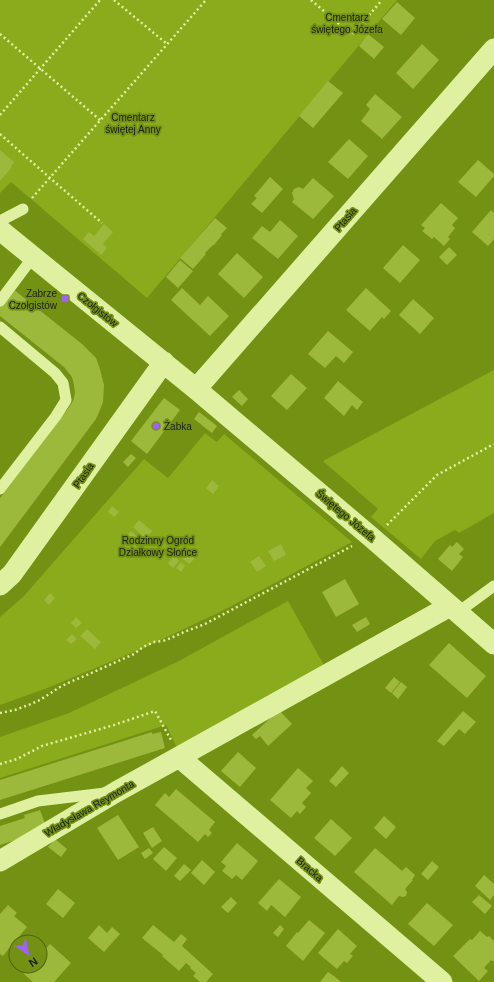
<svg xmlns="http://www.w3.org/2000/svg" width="494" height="982" font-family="Helvetica,sans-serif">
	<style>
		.green { fill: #8aab1b }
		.building { fill: #9cb93c }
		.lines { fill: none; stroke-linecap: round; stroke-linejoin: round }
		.path { stroke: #dff1a0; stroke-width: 2.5; stroke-dasharray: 2 3; stroke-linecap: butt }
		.lane { stroke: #dff1a0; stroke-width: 11 }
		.street { stroke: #dff1a0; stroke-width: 21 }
		.poi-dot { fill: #9f61ff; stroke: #739113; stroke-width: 1.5 }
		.labels { text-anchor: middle; stroke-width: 3.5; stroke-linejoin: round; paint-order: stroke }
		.park-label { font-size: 10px; fill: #1c1d1a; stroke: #739113 }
		.street-label { font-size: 10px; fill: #1d1d1d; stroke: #739113 }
		.poi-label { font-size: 10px; fill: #1d1d1d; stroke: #739113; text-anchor: end }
	</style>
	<rect width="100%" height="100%" fill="#739113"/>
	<path class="green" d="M0 0H397L147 298 11 182 0 193Z
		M494 370V513L459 533 455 530 435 541 421 559 371 517 378 509 323 461Z
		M205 433 217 442 224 434 352 542 222 611 148 646 50 687 0 705V617L23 597 144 459 168 478Z
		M288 601 325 667 179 752 166 725 0 778V737L69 713 179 661Z"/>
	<path class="building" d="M397 2 415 18 401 35 382 19Z
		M368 34 384 47 374 59 359 46Z
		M422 44 439 60 413 89 396 73Z
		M328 81 343 93 313 128 299 116Z
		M375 94 402 117 382 139 361 121 370 109 366 105Z
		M349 139 368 156 348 179 328 162Z
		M0 150 14 162 11 166 12 167 0 181Z
		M478 160 494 174V176L476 197 458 182Z
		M270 177 283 189 262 213 251 204 257 198 254 196Z
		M313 178 334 196 313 219 292 202 294 199 292 193 294 189 299 187 303 189Z
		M441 203 458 218 452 225 455 228 448 237 450 239 444 246 434 237 432 239 422 231 425 228 421 225Z
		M491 210 494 213V239L488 246 472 232Z
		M215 218 227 228 221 234 222 235 214 245H213L205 253 206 254 193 269 180 258Z
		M280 220 298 236 278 259 252 238 262 226 270 232Z
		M104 224 113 232 103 244 107 248 101 255 83 239 89 232 94 236Z
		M403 245 420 260 400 283 383 268Z
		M449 247 457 255 447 265 439 257Z
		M237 253 263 277 244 298 218 274Z
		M180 260 193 271 178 288 166 277Z
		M182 288 200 305 208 296 229 316 210 336 171 300Z
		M366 288 391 311 384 319 382 317 370 331 346 310Z
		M13 289 82 344 96 358 100 369 104 385 103 402 100 410 96 419 0 547V498L67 410 73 401 75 393 74 385 72 377 64 367 0 316V305Z
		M413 299 434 318 420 334 399 315Z
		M328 331 353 352 344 363 336 356 325 368 308 354Z
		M291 374 307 388 287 410 271 396Z
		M338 381 363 402 357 410 352 405 344 416 324 398Z
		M239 390 248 399 242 406 232 397Z
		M164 398 180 410 147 454 131 441Z
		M199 412 217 426 212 433 194 419Z
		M131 454 136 458 128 467 123 462Z
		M212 480 219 486 213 494 206 488Z
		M112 506 119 512 114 517 108 512Z
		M139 520 152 531 146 539 133 527Z
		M131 531 141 540 135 547 125 538Z
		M457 542 464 549 459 554 463 557 452 571 438 559 450 545 452 547Z
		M281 544 286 555 274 561 268 551Z
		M190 548 198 555 189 564 182 558Z
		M174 556 179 561 173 568 168 563Z
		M259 556 266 566 257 572 250 562Z
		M181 562 185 566 181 572 176 568Z
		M345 579 359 604 336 617 322 592Z
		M50 593 55 598 49 605 44 600Z
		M76 617 82 623 76 628 71 623Z
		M366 617 370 624 357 632 352 625Z
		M87 629 101 642 95 649 80 636Z
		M72 634 77 639 71 644 66 640Z
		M449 643 486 676 467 698 429 665Z
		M394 677 400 682 391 693 385 688Z
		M401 682 407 687 398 699 392 693Z
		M279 710 292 724 268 746 260 736 256 739 252 735Z
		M463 711 476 722 465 734 459 729 444 746 437 741Z
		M152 732V734L161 732 165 748 0 800V780Z
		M238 752 256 768 240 787 221 771Z
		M342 766 349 773 336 787 329 781Z
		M298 768 313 781 306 788 311 793 302 803 306 807 300 814 297 811 291 818 270 800Z
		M176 789 215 822 209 830 212 833 208 837 205 834 198 842 155 805 165 793 169 797Z
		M40 810 46 826 29 831 31 835 0 845V826L25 818 24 815Z
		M118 815 139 847 118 860 97 828Z
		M384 816 396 827 386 839 374 828Z
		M331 819 352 838 335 856 314 838Z
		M153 827 162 841 152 848 143 833Z
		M55 839 67 849 61 857 48 847Z
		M237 843 258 861 242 880 236 875 232 879 222 871 226 866 221 862Z
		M164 847 177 858 166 871 153 859Z
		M149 848 153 853 145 859 141 853Z
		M375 848 402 871 406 867 415 875 412 880H413L405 889 407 892 406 896 403 897 399 896 392 905 354 872Z
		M202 860 215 872 204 885 191 873Z
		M432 861 439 867 428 880 421 874Z
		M184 864 191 870 180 881 174 876Z
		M484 875 494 884V895L490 900 475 886Z
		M279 879 301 897 285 917 271 905 267 911 258 903Z
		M58 889 75 903 63 918 46 904Z
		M479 895 492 906 485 914 472 902Z
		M231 897 237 903 228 913 221 907Z
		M427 903 453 925 434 946 408 924Z
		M8 905 17 913 14 916 27 927 16 940 19 942H16V944L12 949 10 947 3 956 0 954V914Z
		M309 920 325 933 303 961 286 946 297 932 298 933Z
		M99 925 107 933 112 927 120 934 104 952 88 938Z
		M153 925 174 942 181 934 187 939 182 946 213 974 206 982H200L193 976 196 973 190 968 191 967 186 963 179 971 162 956 163 955 142 938Z
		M280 925 284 929 278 937 273 933Z
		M338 929 357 946 350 954 353 956 347 963 344 961 337 969 318 953Z
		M480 931 487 937 489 936 494 941V962L491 960 484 968 488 971 479 981 453 956 470 939 472 940Z
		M50 944 71 963 54 982H33L23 973 27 969 25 968V966H40V955Z
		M328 972 334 976 341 982H320Z"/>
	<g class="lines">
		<path class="path" d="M114 0 167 44
			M311 0 352 35 382 0
			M0 34 100 120
			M0 115 100 0
			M0 134 50 178 102 223
			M32 198 206 0
			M387 525 437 475 494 444
			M0 713 15 710 31 704 40 700 60 687 70 682 89 674 134 654 143 647 154 642 163 641 171 638 184 632 205 624 352 546
			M0 764 17 759 42 746 114 725 155 711 171 740"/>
		<path class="lane" d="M0 221 23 209
			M0 301 33 257
			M0 327 55 373 63 383 66 400 56 416 0 489
			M457 613 494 586
			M0 814 38 801 105 793"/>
		<path class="street" d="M0 230 196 389 371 537 494 644
			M196 389 494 49
			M0 585 12 574 164 362
			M179 757 442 982
			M0 861 116 792 179 757 450 606"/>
	</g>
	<g class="poi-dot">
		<rect x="61" y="295" width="8" height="8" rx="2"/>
		<circle cx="156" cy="426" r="4"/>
	</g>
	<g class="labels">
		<g class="park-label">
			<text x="347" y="21">Cmentarz<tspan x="347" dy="12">świętego Józefa</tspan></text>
			<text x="133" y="121">Cmentarz<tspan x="133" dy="12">świętej Anny</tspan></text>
			<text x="158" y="544">Rodzinny Ogród<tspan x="158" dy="12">Działkowy Słońce</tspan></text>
		</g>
		<g class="street-label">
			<text transform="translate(345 219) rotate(-49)" y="4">Ptasia</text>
			<text transform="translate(98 309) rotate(39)" y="4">Czołgistów</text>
			<text transform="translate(83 475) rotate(-55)" y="4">Ptasia</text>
			<text transform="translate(346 515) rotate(40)" y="4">Świętego Józefa</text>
			<text transform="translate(89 808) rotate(-30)" y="4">Władysława Reymonta</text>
			<text transform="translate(310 869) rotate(41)" y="4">Bracka</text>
		</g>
		<g class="poi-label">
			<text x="57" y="297">Zabrze<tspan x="57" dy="12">Czołgistów</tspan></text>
			<text x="164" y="430" text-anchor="start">Żabka</text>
		</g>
	</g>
	<g transform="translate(28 954) rotate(147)"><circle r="19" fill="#739113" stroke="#516317"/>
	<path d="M0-3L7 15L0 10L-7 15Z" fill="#9f61ff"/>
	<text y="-6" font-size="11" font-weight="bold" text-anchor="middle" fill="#1d1d1d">N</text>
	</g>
</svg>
